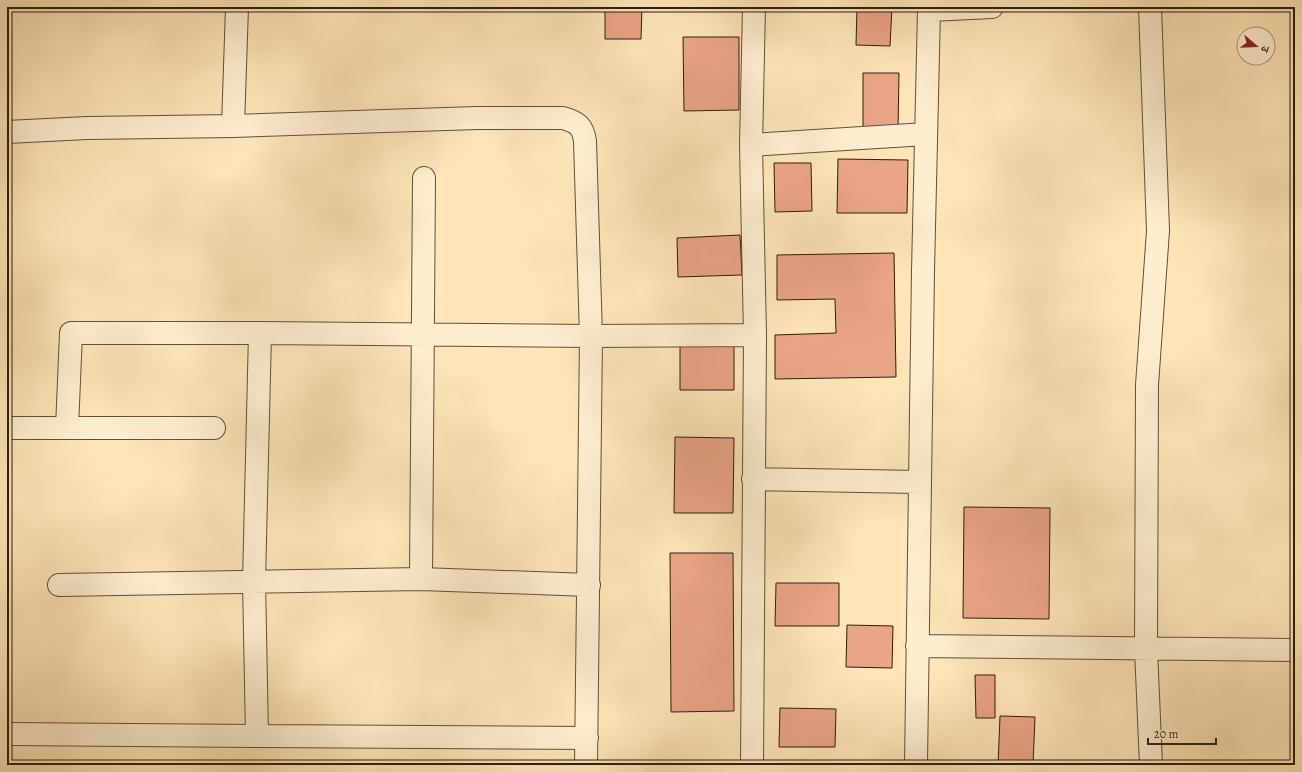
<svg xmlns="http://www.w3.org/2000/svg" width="1302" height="772" font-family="Alegreya,'Noto Serif Devanagari',serif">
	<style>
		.building { fill: #eaa486; stroke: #2c1f0d }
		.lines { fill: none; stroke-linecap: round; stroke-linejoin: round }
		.minor-casing { stroke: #605038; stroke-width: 24 }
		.minor { stroke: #feeed0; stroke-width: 22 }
	</style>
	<rect width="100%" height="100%" fill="#fde5b7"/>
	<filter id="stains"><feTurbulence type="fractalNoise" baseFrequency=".005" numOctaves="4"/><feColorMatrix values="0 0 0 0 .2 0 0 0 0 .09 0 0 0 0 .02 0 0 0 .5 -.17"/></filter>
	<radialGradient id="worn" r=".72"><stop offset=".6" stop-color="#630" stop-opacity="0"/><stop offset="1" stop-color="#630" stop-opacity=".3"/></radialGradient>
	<path class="building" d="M605 7H642L641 39H605Z
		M857 7H892L890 46 856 45Z
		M683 37H739V110L684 111Z
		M863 73H899L898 129 863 128Z
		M838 159 908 160 907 213H837Z
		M774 163H811L812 211 775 212Z
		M740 235 742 275 678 277 677 238Z
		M894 253 896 377 775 379V335L836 333 835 299 777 300V255Z
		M680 345H734V390H680Z
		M675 437 734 438 733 513H674Z
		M964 507 1050 508 1049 619 963 618Z
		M670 553H733L734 711 671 712Z
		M776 583H839V626H775Z
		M847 625 893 626 892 668 846 667Z
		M975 675H995V718H976Z
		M780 708 836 709 835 747H779Z
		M1000 716 1035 717 1033 765H998Z"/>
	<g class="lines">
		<defs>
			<path id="minor" d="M237 7 233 126 477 118H563C577 122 583 126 585 141L591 336 755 335
				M929 7V10L992 7
				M1150 7 1158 231 1147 385 1146 649 1151 765
				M7 132 87 128 233 126
				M751 145 926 134
				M424 178 421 579 589 585
				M13 428H67
				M214 428H67L71 333H260
				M753 479 919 482
				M59 585 421 579
				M917 646 1295 650
				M7 734 257 736 254 581 260 333 591 336 586 765
				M257 736 587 738
				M752 765 755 335 751 145 754 7
				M916 765 923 271 929 10"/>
		</defs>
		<use href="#minor" class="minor-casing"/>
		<use href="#minor" class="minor"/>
	</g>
	<rect width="1302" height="772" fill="none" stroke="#fde5b7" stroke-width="24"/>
	<rect x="8" y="8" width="1286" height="756" fill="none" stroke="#2c1f0d" stroke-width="2"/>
	<rect x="12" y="12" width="1278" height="748" fill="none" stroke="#2c1f0d"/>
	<g transform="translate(1256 46) rotate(109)"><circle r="19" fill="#feeed0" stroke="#aa9b82"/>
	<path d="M0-3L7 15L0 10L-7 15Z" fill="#8f2418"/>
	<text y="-6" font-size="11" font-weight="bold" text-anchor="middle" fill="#2c1f0d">उ</text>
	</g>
	<path d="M1148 738v6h68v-6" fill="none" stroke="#2c1f0d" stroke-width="2"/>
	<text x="1154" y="738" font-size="12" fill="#2c1f0d" stroke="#feeed0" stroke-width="3" paint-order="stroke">20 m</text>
	<rect width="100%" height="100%" filter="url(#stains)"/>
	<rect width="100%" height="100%" fill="url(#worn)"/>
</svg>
